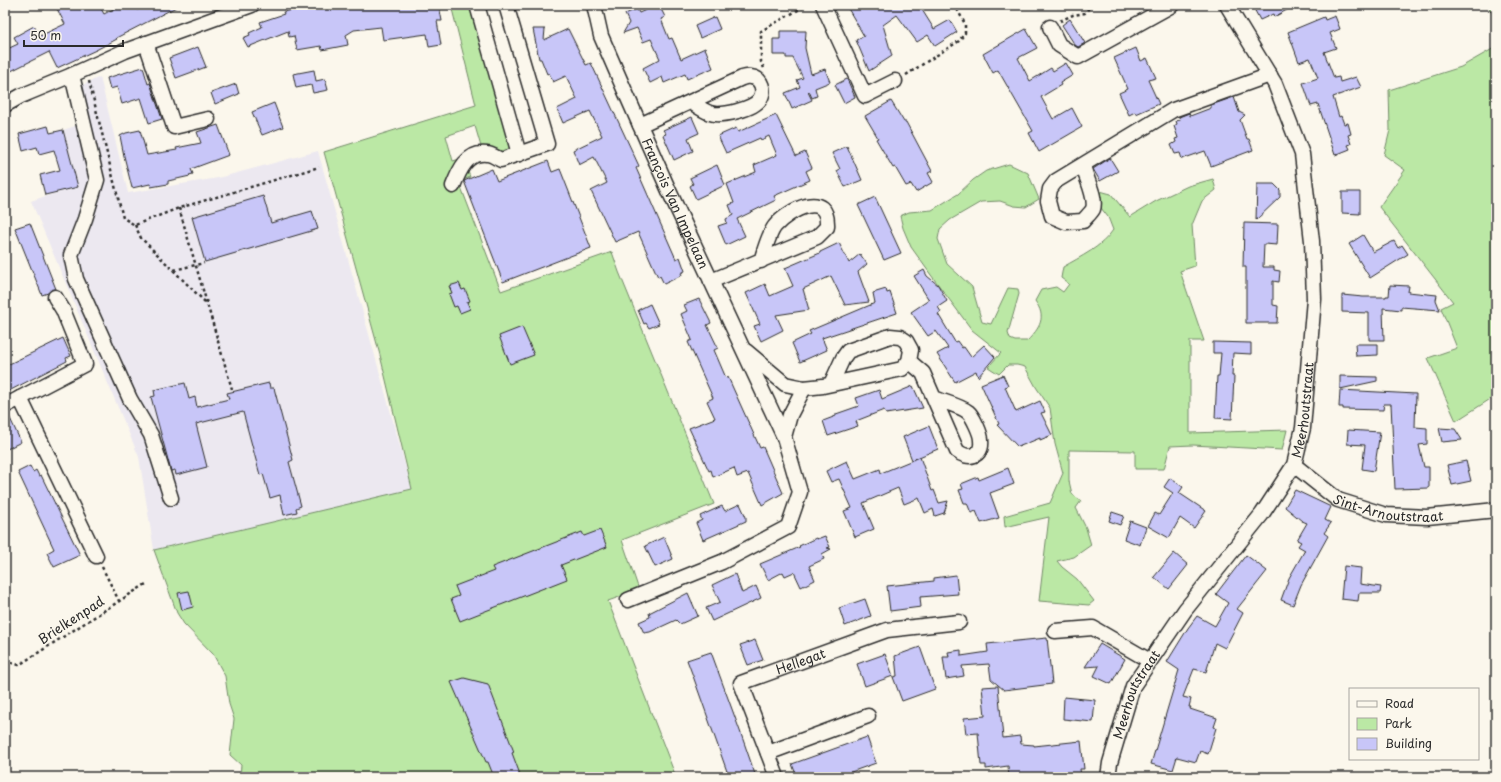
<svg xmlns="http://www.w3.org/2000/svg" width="1501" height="782" font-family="'Playpen Sans',sans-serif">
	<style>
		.built { fill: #ece8f0 }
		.green { fill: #bbe8a5; stroke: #738a68 }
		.building { fill: #c8c6f8; stroke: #2b2b2b }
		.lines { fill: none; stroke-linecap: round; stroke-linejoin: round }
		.minor-casing { stroke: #2b2b2b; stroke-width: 17 }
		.path { stroke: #2b2b2b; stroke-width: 2.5; stroke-dasharray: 3 3; stroke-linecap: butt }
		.minor { stroke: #fbf7ec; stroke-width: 14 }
		.labels { text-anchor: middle; stroke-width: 3; stroke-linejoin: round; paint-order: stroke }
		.street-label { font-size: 13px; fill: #2b2b2b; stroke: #fbf7ec }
	</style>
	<rect width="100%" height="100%" fill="#fbf7ec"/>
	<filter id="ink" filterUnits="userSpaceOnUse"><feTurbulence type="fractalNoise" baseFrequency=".025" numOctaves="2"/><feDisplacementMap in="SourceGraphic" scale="8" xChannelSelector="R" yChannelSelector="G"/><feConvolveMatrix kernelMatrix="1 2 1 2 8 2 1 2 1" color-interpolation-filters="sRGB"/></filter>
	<g filter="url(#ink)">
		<path class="built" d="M100 77 128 193 218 178 318 151 412 489 154 550 139 457 31 201 55 193 78 186 63 130 81 124 71 90Z"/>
		<path class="green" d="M451 5H469L512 151 484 157 475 126 446 136 453 161 463 158 470 177 459 182 501 291 612 252 619 272 714 504 622 540 639 590 608 601 676 777H240L241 765 230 755 234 719 229 704 225 676 213 654 184 624 177 613 154 550 412 489 380 355 324 152 476 105Z
			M1488 5H1496V22Z
			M1496 47V396L1492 398 1456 421 1428 358 1457 348 1441 308 1453 302 1379 207 1405 170 1384 155 1390 130 1389 90 1461 67Z
			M1009 164 1028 173 1039 199 1026 207 1014 206 1000 201 981 202 950 220 940 229 938 239 947 264 972 287 982 322 991 324 1008 288 1018 289 1019 294 1008 333 1010 339 1015 341H1027C1040 328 1047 317 1035 301L1041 290 1056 287 1063 292 1069 284 1061 278 1063 267C1080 257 1102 247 1113 230L1108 217 1101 208 1100 191 1111 194 1130 217 1156 201 1188 186 1213 179 1216 190 1202 201 1192 225 1195 266 1180 271 1204 341H1190V433L1287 430 1282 450 1193 445 1170 446 1164 469H1135V451L1069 450V481L1072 494 1081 501 1076 508 1086 528 1091 545 1074 557 1057 561 1062 567 1077 579 1094 601 1089 605 1039 601 1049 517 1005 527 1004 516 1050 503 1063 473 1055 444 1050 408 1036 387 1025 367 1017 365H1008L999 374 988 367 1001 353 972 330 931 275 911 247 903 228 900 216 909 212 932 210 958 194 973 180 986 171Z"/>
		<path class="building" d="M55 5H77L79 9 87 5H99L104 14 121 5H135L137 10 147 5H180L116 38 117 39 96 50 57 68 49 52 5 74V50L18 44 14 37 34 26 40 36 65 24Z
			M318 5H439L442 21H437L441 45 429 47 427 34 383 40 381 27 354 30 346 35 348 45 322 50 321 46 297 50 294 36 289 37 288 31 248 47 243 38 250 35 249 33 262 27 260 22 284 14 283 12Z
			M657 5H659L665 17 661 19 669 39 672 38 681 59 705 48 713 68 687 79 685 74 664 83 662 77 650 83 643 68 660 59 651 39 643 42 637 28 623 33 629 23 625 14 637 9 639 13Z
			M846 5H919L934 29 950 20 957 32 935 46 928 35 917 42 897 15 883 25 892 56 869 71 856 40 864 36Z
			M1252 5H1296L1274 17 1273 14 1260 20Z
			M1335 16 1340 29 1330 33 1336 48 1324 52 1334 78 1339 77 1340 82 1356 77 1361 87 1333 97 1339 117 1341 116 1344 124 1348 123 1351 134 1348 135 1351 144 1348 145 1350 149 1335 155 1318 104 1311 106 1303 83 1318 78 1310 58 1299 62 1288 32 1324 17 1325 20Z
			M715 17 720 29 700 38 695 26Z
			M1070 19 1085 43 1078 47 1075 45 1062 25Z
			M533 29H545L544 40 568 29 586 65 591 63 639 166 636 168 676 259 680 257 685 271 681 273 682 275 664 284 660 276 658 277 638 232 615 242 591 191 607 183 594 157 579 165 573 150 602 136 590 111 563 123 557 109 577 99 566 76 553 82 549 73 547 74 541 59H539Z
			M1026 29 1037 48 1018 58 1030 81 1051 68 1053 71 1066 63 1073 75 1060 83 1061 85 1041 97 1053 119 1072 108 1082 127 1039 152 1029 133 1033 131 998 70 993 73 983 54Z
			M780 31H806L805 48 811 74 825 69 830 82 815 88 817 96 812 98 809 91 808 92 812 100 792 109 785 93 800 87 797 80 803 78 793 58H786V55H773V39H780Z
			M198 47 206 67 176 78 169 58Z
			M1136 48 1141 61 1147 58 1156 78 1148 80 1159 104 1136 114 1135 112 1129 115 1119 93 1128 89 1114 58Z
			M143 67 148 84 150 83 162 119 149 123 141 98 122 104 117 87 110 89 107 78Z
			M314 70 316 81 325 79 328 90 313 93 311 85 296 88 293 74Z
			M847 79 855 97 844 103 835 85Z
			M236 84 239 94 215 104 211 93Z
			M1234 97 1239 112 1245 115 1240 120 1247 139H1249L1253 150 1211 166 1205 151 1182 159 1180 153 1175 154 1171 145 1176 142 1175 139 1178 138 1174 126 1177 124 1176 121 1180 120 1179 117 1189 113 1190 116 1211 108V105Z
			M891 101 904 122H906L932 171 928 173 933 182 916 192 911 184 906 186 895 167 893 168 876 139 878 138 865 116Z
			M274 103 283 127 262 135 252 112Z
			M776 115 796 156 805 152 812 168 806 171 810 180 774 196 776 200 737 219 745 236 726 245 718 226 727 223 726 219 733 215 729 205 734 203 727 184 756 172 754 165 777 155 769 136 761 140 760 138 726 153 718 136 736 128 738 132Z
			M692 117 699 133 688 138 693 151 674 160 663 135 666 134 663 130Z
			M218 125 229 155 191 169 193 174 189 175 190 176 168 181V184L151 187 150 184 132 188 124 156 120 136 126 133 140 130 147 155 177 150 176 148 201 143 197 132Z
			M48 126 50 133 63 130 78 187 45 195 40 175 60 170 54 150 39 154 37 147 23 151 19 134Z
			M847 146 862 180 845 187 837 171 840 169 832 153Z
			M1110 158 1118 171 1100 181 1093 169Z
			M548 161 552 172 560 169 591 248 503 282 464 181 492 169 497 181Z
			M717 165 725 185 696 199 690 186 693 184 690 178Z
			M1257 184H1274L1280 190V197L1256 220Z
			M1342 192H1360V214L1342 213Z
			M263 196 271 223 312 211 318 229 205 262 192 217Z
			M875 197 901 253 884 260 858 205Z
			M30 223 56 289 51 290 48 293 42 295 15 228Z
			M1244 223 1278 224 1277 245 1264 244 1263 267H1274V270L1280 271 1279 282 1273 281V305L1278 306 1277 323H1246V267H1243Z
			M1363 235 1373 252 1394 241 1398 248 1402 245 1408 254 1370 278 1349 244Z
			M839 243 849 263 860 254 867 264 858 272 869 302 845 305 831 276 803 289 809 310 776 315 783 330 761 341 754 326 760 324 746 293 765 284 770 296 793 286 785 268 820 253V252Z
			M924 270 927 276 938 285 947 301 938 307 941 312 938 314 955 342 957 341 962 348 964 347 971 357 984 345 995 357 978 377 976 371 955 382 937 354 948 348 936 331 928 336 911 312 929 300 914 276Z
			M459 283 462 290 465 289 470 301 467 302 470 309 460 313 457 306 454 307 449 294 452 293 449 286Z
			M1390 285 1409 286 1408 292 1437 295 1436 300 1440 310 1401 307V310L1383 308 1384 340H1369V313L1342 312V295L1363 297H1386V296H1389Z
			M886 289 887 293 890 292 897 313 822 338 827 350 800 362 792 343 811 334 809 331 875 303 873 293Z
			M699 299 711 323 707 325 718 348 714 350 726 378 728 377 760 448 763 447 783 493 762 505 748 473 737 477 734 468 713 477 711 470 709 471 689 428 715 418 707 401 713 398 688 342 692 340 681 314 687 311 684 305Z
			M650 304 659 324 649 328 646 323 644 324 638 310Z
			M522 327 534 355 510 364 499 336Z
			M63 338 71 356 66 358 67 361 5 393V366Z
			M1213 342 1251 343V354L1233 353 1232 376H1234L1232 419 1215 418 1217 376H1219L1221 353H1213Z
			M1355 344H1378V355L1356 356Z
			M1003 375 1008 386 1005 387 1016 412 1040 401 1045 412 1041 413 1052 435 1040 440V438L1018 447 997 425 999 424 981 384Z
			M1340 376 1377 377V381L1340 389Z
			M185 383 189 399 195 397 197 407 229 399 227 393 269 383 270 388H274L293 460 289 462 301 506 296 508 297 512 284 515 280 495 270 498 263 474 260 475 243 412 196 424 207 467 176 475 175 470 171 471 151 397 155 396 154 390Z
			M913 386 923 408 886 414 884 410 856 421 858 426 828 436 823 421 836 416V414L859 406 856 398 879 390 882 399Z
			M1340 390 1416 394 1415 427 1427 428V444L1419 445 1424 467H1429V488L1395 489 1391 404H1384L1383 410 1343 409V407H1339Z
			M5 414H8L21 442 5 450Z
			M929 426 938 449 912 460 903 437Z
			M1439 428 1455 429 1462 440 1442 442Z
			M1348 430 1380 432 1374 471 1362 469 1365 445 1347 444Z
			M920 457 932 491 934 490 939 503 948 501 944 513 935 516 933 509 925 513 919 498 904 504 898 488 863 503 874 529 855 537 844 511 852 508 839 479 831 482 826 471 847 461 855 479 880 469 881 473Z
			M1466 461 1471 481 1452 485 1447 465Z
			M30 466 33 472 36 470 39 476 41 475 80 555 54 567 47 553 54 549 18 472Z
			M1008 468 1014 484 990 493 999 518 981 523 976 511 971 513 967 503H964L959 490 963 489 961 484 978 477 979 480Z
			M1170 478 1183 487 1179 493 1206 511 1194 528 1180 518 1169 538 1148 526 1155 513 1159 515 1173 493 1164 487Z
			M1295 490 1331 507 1325 520 1331 523 1324 533 1328 536 1301 585 1293 605 1281 600 1289 578 1305 550 1298 546 1301 542 1297 540 1307 523 1302 521 1285 507Z
			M740 504 746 517V521L703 540 696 523 702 520 700 516 722 506 725 511Z
			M1112 512 1124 516 1120 525 1109 521Z
			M1130 521 1146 527 1140 545 1124 539Z
			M600 530 607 547 561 565 567 579 460 621 451 599 459 596 455 586 494 571 492 567 582 532 584 536Z
			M825 536 830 547 827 548 831 549 822 554 824 559 809 566 815 580 801 587 794 572 785 576 783 572 768 580 760 564 800 547 799 546 816 538 817 539Z
			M664 537 673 559 655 567 645 546Z
			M1174 553 1188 565 1169 589 1154 577Z
			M1246 555 1267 571 1237 609 1243 613 1225 648 1215 643 1206 672 1194 669 1183 697 1191 699 1189 707H1191L1190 709 1217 718 1214 727 1216 728 1208 754 1200 751 1196 762 1177 757 1173 770 1151 764 1179 670 1167 662 1188 628 1197 616 1215 626 1228 603 1216 594Z
			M1344 566 1361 568 1360 584 1381 587 1380 593H1359L1358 601 1341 599Z
			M735 574 742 593 756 586 761 598 712 621 706 608 720 602 712 585Z
			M956 575 958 594 920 597 921 607 890 611 887 586 934 581V578Z
			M189 591 193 607 182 610 178 593Z
			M688 593 698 616 680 624 676 620 650 632 644 633 639 622 650 617 649 613Z
			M865 599 871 616 845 626 839 608Z
			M1047 638 1052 684 1004 690 991 679 989 664 962 666 964 676 946 679 943 657H949L948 652 961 650V656L988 652 987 644Z
			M755 640 763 660 748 665 740 645Z
			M1100 644 1125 659 1111 684 1094 676 1099 666 1085 667Z
			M920 647 935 689 902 701 893 677 897 676 895 656Z
			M711 652 740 731 756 777H729L693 676 687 660Z
			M885 654 893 676 865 686 857 664Z
			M464 678 488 684 514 752 512 753 521 777H494L488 762H486L451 682Z
			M998 686 1003 738 1020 736 1021 744 1034 745V746L1081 741 1084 769H1080L1081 777H1009L1008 766 986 769V765H981L978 733 966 734 964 718 985 716 982 687Z
			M1064 697 1095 700 1093 722 1063 719Z
			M867 737 876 763 837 777H797L792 764Z"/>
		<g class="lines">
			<defs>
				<g id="minor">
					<path d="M477 5 519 154"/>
					<path id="s1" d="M594 5 601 36 624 89 670 193 784 437 800 492 788 527 722 562 628 600"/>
					<path d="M823 5 865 96 895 81"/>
					<path d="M1050 27 1059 45 1078 57 1172 5"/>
					<path d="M146 43 174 127 208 119"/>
					<path d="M72 75 97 180 85 219 71 255 76 279 130 399 151 435 171 498"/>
					<path d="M5 105 21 96 72 75 125 51 252 5"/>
					<path d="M640 125 742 78C745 77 749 76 751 77 762 78 765 91 760 99 754 109 721 117 710 113 704 111 697 106 691 102"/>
					<path d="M1083 165C1085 177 1097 197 1093 209 1091 213 1085 218 1083 221L1066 222 1052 216 1048 201 1050 189 1056 181 1173 110 1270 75"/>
					<path d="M453 186C459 171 467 151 487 154 491 154 497 158 501 160L547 144 506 5"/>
					<path d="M711 281 817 237 827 227C829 188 789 210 775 226 769 233 764 252 761 261"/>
					<path d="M746 351 785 384 804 388 823 386 902 369 909 361 911 350 906 341 900 337 890 336 848 351 843 358 831 384"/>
					<path d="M909 361 923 373 957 451C968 460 983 457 981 440 981 434 973 416 968 412 961 406 943 402 934 398"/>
					<path d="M20 398 96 556"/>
					<path d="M5 406 85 364 63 310 55 297"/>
					<path d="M784 437 790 415 804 388"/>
					<path id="s2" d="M1294 465 1338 500 1386 515 1427 517 1496 510"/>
					<path d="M1055 631 1093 628 1150 661"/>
					<path d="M768 753 868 716"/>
					<path id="s3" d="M777 777 741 683 887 630 959 622"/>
					<path id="s4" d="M1108 777 1110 763 1133 686 1185 610 1262 514 1294 465 1303 428 1314 299 1312 241 1302 154 1275 84 1227 5"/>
				</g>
			</defs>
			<use href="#minor" class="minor-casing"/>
			<path class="path" d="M1060 21 1073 15 1085 13 1091 5
				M764 68 761 62V31L807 5
				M906 75 959 41 965 33V24L955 5
				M89 81 123 218 135 225 179 208 319 167
				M179 208 232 389
				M135 225 141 238 207 304
				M174 270 204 263
				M102 567 119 601
				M5 661 19 665 146 584"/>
			<use href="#minor" class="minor"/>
		</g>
	</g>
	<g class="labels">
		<g class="street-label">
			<text dy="5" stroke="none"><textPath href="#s1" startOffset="215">François Van Impelaan</textPath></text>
			<text dy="5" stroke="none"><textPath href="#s4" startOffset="424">Meerhoutstraat</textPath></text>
			<text dy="5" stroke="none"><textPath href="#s2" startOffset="108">Sint-Arnoutstraat</textPath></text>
			<text transform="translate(71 620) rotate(-33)" y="5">Brielkenpad</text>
			<text dy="5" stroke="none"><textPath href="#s3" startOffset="164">Hellegat</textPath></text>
			<text dy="5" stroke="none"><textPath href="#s4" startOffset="88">Meerhoutstraat</textPath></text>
		</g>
	</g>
	<rect width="1501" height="782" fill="none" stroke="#fbf7ec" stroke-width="20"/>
	<rect x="10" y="10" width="1481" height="762" fill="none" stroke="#2b2b2b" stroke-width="1.5" filter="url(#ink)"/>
	<rect x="1349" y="688" width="130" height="72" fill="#fbf7ec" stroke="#a8a59f"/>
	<rect x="1357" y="701" width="20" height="6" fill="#fbf7ec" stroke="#a8a59f"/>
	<text x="1385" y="708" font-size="12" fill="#2b2b2b">Road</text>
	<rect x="1357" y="718" width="20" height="12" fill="#bbe8a5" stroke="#a8a59f"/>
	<text x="1385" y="728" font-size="12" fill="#2b2b2b">Park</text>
	<rect x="1357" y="738" width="20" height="12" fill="#c8c6f8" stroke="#a8a59f"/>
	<text x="1385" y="748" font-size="12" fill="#2b2b2b">Building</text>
	<path d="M24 40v6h99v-6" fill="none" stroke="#2b2b2b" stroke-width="2"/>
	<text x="30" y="40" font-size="12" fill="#2b2b2b" stroke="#fbf7ec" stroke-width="3" paint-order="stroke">50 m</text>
</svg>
